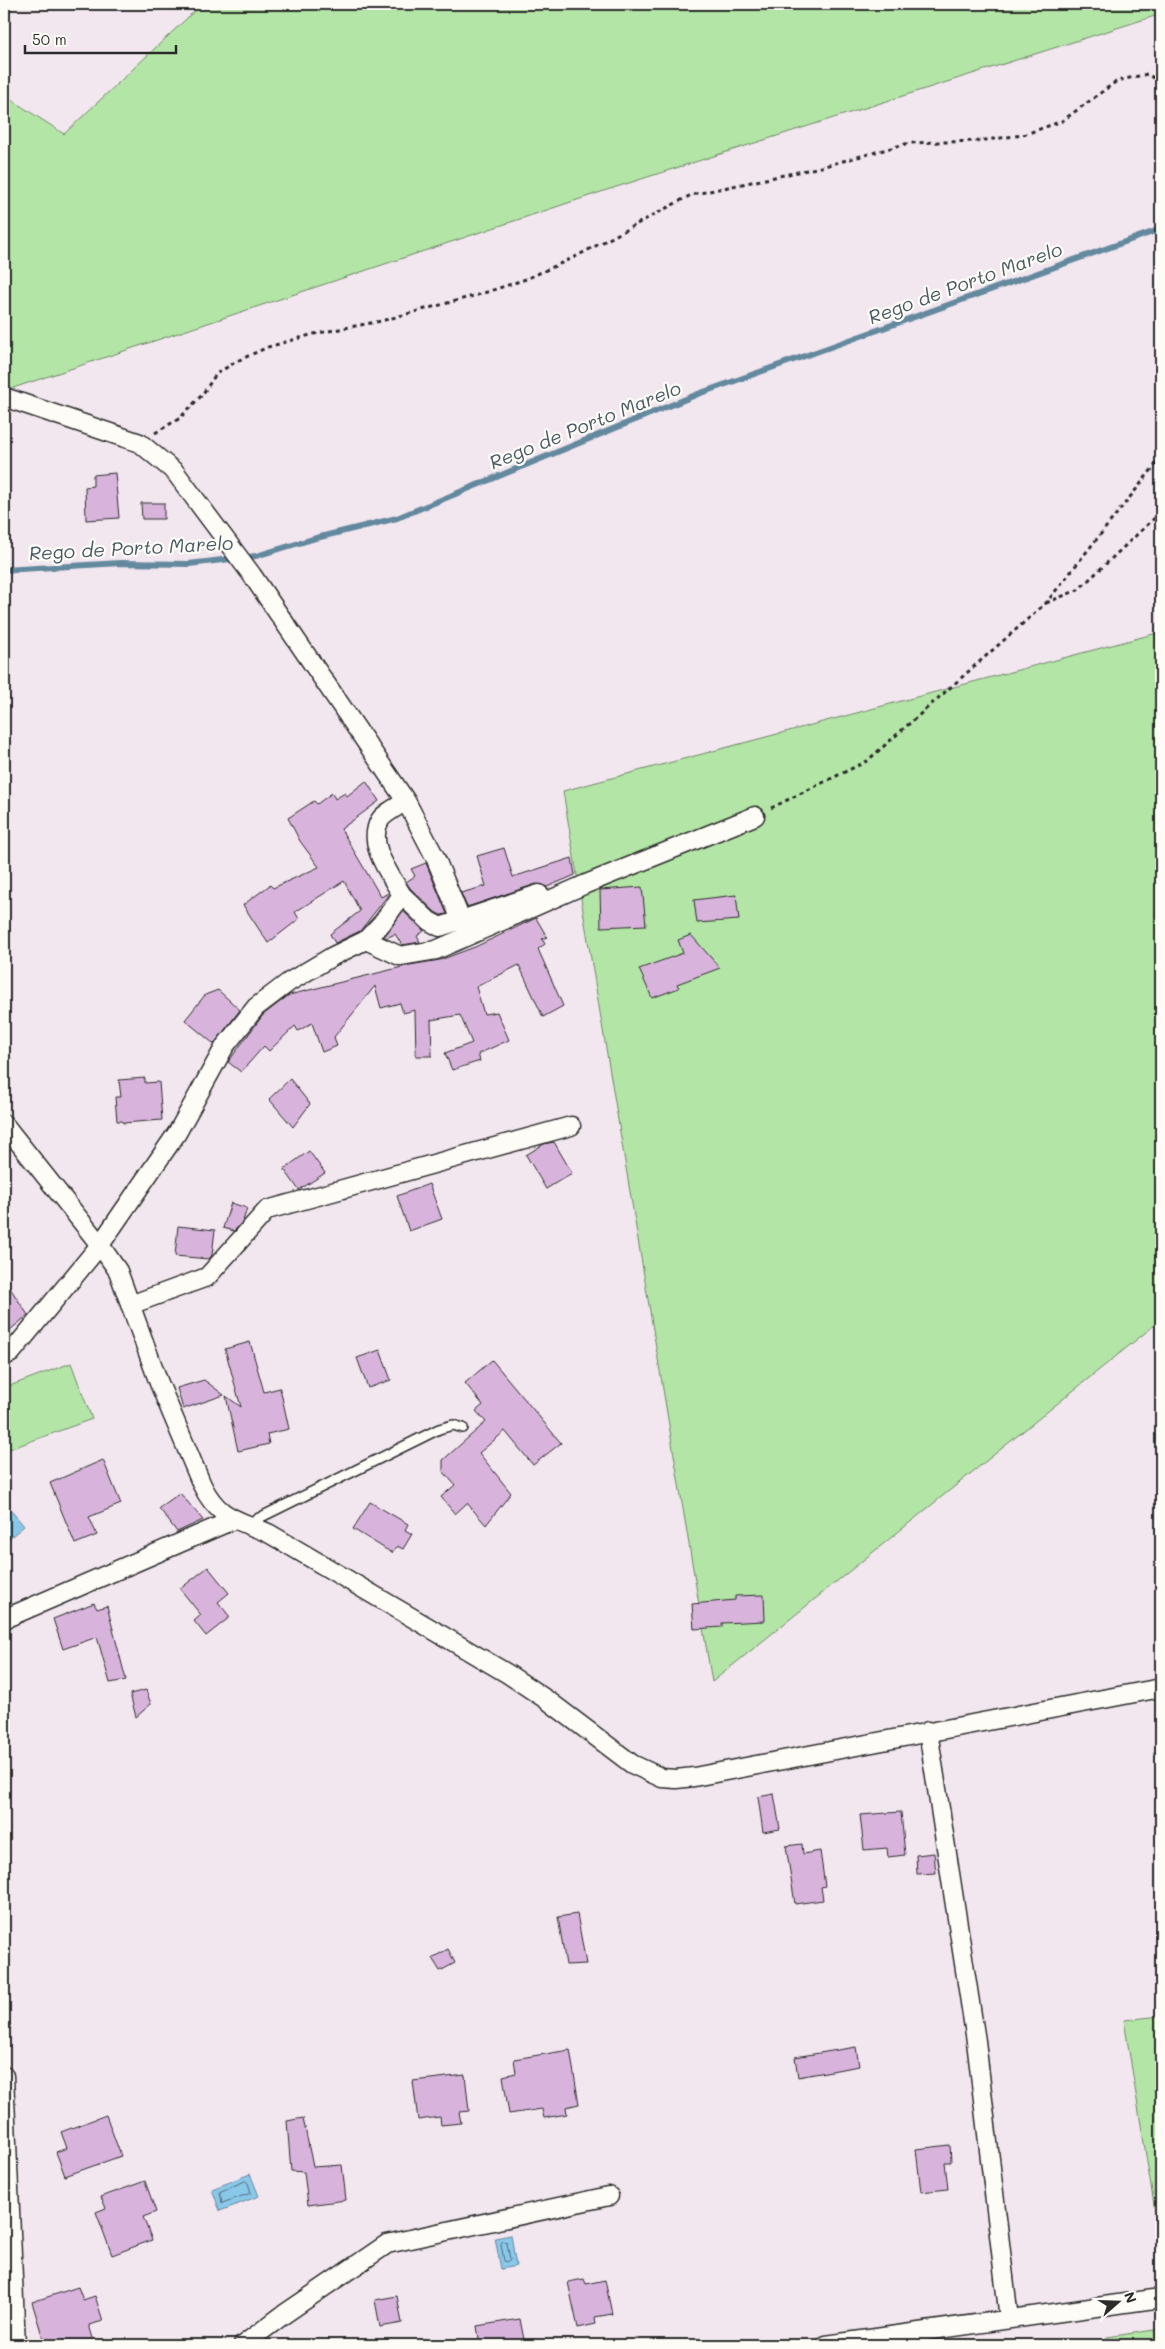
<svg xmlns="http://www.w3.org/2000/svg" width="1165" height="2349" font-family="Mali,sans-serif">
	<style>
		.green { fill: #b3e5a6; stroke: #6f8868 }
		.water { fill: #8ac8ea; stroke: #64899e }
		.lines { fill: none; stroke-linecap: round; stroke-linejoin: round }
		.shore { stroke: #516a77; stroke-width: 1 }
		.stream { stroke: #64899e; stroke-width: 6 }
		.building { fill: #d8b4dd; stroke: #2b2b2b }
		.service-casing { stroke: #2b2b2b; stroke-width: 12 }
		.minor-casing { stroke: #2b2b2b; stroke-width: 21 }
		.path { stroke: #2b2b2b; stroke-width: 3; stroke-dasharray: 4 4; stroke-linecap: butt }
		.service { stroke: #fdfcf7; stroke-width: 9 }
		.minor { stroke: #fdfcf7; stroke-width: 18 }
		.labels { text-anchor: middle; stroke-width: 4.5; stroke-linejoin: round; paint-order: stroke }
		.water-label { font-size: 19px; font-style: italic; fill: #485a64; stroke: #fdfcf7 }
	</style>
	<rect width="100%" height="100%" fill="#f2e6ef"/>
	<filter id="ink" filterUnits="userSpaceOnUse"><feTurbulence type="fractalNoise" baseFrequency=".02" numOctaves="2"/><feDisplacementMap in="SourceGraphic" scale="10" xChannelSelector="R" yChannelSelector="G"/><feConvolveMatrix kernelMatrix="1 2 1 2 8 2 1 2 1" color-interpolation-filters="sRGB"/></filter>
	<g filter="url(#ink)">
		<path class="green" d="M202 4H1161V14L610 189 4 391V95L64 134Z
			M1161 632V1320L712 1682 563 791Z
			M71 1363 92 1419 4 1451V1388Z
			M1161 2016V2248L1124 2020Z
			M1161 2329V2345H1103L1107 2337Z"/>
		<path class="water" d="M4 1502 24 1526 6 1541 4 1539Z
			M250 2174 259 2196 220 2211 212 2189Z
			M511 2235 516 2266 501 2269 495 2238Z"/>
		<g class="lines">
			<path class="shore" d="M246 2181 248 2183 251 2193 222 2203 220 2192Z
				M503 2241 507 2243 510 2260 508 2262 504 2261 501 2244Z"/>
			<path class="stream" d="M4 570 120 563 189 564 256 556 316 538 397 518 698 394 1161 229"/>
		</g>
		<path class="building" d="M115 473 119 518 86 520 85 487 93 486V475Z
			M141 503H164V519H142Z
			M366 781 379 801 341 829 381 897 388 893 389 894 360 931 335 943 330 934 360 911 344 881 295 912 299 919 268 943 243 905 270 885 273 888 319 867 300 841 288 818 314 801 317 804 332 793 335 799 345 793 347 796Z
			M504 848 513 877 572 858 575 875 547 887 536 884 467 907 461 893 486 886 477 856Z
			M426 863 447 914 441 915 435 912 410 888 406 882 415 876 411 869Z
			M642 887 646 925 601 927 600 890Z
			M736 895 739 920 697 923 694 900Z
			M403 911 424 931 417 936 420 942 402 945 395 934 386 938 384 937Z
			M536 918 547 937 542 939 545 944 538 949 563 1006 543 1017 519 965 476 987 484 1014 497 1012 509 1040 478 1054 480 1061 452 1070 445 1053 472 1043 460 1015 431 1020 432 1056H416L415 1010 403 1013 400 1003 381 1008 375 986 334 1037 337 1046 322 1052 312 1023 298 1031 295 1026 269 1051 264 1046 241 1072 228 1062 263 1015 289 995 410 965 440 960 475 947Z
			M691 935 720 968 677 984 679 988 652 998 639 969 683 953 678 940Z
			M218 990 240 1010 214 1044 185 1020 205 995Z
			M145 1078V1083L159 1082 162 1120 123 1123 122 1121H117L115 1097H121L119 1080Z
			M290 1079 310 1104 293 1127 269 1099Z
			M554 1142 572 1173 546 1189 526 1155 544 1144Z
			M309 1151 325 1173 299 1190 284 1169Z
			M429 1184 442 1219 409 1231 397 1196Z
			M231 1203 247 1208 243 1221 234 1231 223 1228Z
			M178 1226 215 1230 212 1255 209 1259 175 1256Z
			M4 1279 28 1315 4 1335Z
			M250 1342 264 1392 280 1388 289 1429 267 1434 269 1444 238 1451 226 1396 241 1407 225 1349Z
			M380 1350 391 1380 368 1388 357 1358Z
			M492 1360 561 1443 533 1465 505 1431 479 1453 511 1493 486 1525 467 1503 455 1514 441 1497 455 1485 443 1471V1460L486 1422 476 1411 483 1405 465 1383Z
			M204 1380 224 1395 183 1409 177 1388Z
			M103 1460 121 1504 89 1517 97 1535 75 1544 50 1483Z
			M180 1493 203 1520 177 1532 159 1508Z
			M370 1502 408 1524 405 1530 412 1534 403 1549 397 1546 392 1553 353 1529Z
			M208 1567 229 1593 218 1602 230 1617 206 1636 194 1621 201 1615 180 1589Z
			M764 1595 765 1621 722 1623V1627L694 1629 692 1604 735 1600V1596Z
			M94 1603 97 1609 107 1606 126 1680 110 1683 97 1637 63 1649 53 1619Z
			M146 1690 151 1704 136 1717 130 1694Z
			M774 1794 780 1829 763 1832 758 1797Z
			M901 1812 905 1855 888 1857 887 1848 864 1850 860 1815Z
			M802 1844 803 1854 820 1851 825 1886 821 1887 823 1900 795 1904 786 1846Z
			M934 1853 936 1873 917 1874 916 1855Z
			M577 1914 586 1964 566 1965 558 1917Z
			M448 1949 455 1963 440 1971 432 1958Z
			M856 2047 859 2066 798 2077 795 2057Z
			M570 2050 579 2104 566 2107 567 2114 544 2118 542 2109 509 2114 503 2076 516 2073 514 2059Z
			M465 2075 469 2111 459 2112 461 2123 441 2125 440 2117 418 2120 413 2081Z
			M106 2115 121 2156 65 2176 56 2152 67 2148 61 2132Z
			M303 2118 313 2167 342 2165 346 2200 308 2205 304 2172 291 2171 287 2121Z
			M950 2145 951 2162H945L948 2189 921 2192 916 2149Z
			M145 2181 156 2212 143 2217 152 2240 112 2255 96 2212 106 2208 101 2197Z
			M584 2279 586 2284 605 2280 612 2314 595 2317 596 2324 578 2328 568 2282Z
			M78 2287 83 2300 95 2296 103 2321 89 2325 95 2345H67L65 2339 45 2345 32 2302Z
			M397 2296 402 2323 380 2327 375 2300Z
			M520 2319 525 2345H480L477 2326Z"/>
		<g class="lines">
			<defs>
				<path id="service" d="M247 1524 439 1429 453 1425 463 1428"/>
				<path id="minor" d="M4 397 140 443 175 472 252 575 406 801 435 857 461 920
					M402 895 429 921 440 927 539 894
					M366 940 400 956 436 950 586 884 755 816
					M4 1124 100 1245 118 1271 159 1383 202 1485C219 1520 238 1519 270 1534L508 1674 550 1702 632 1764 662 1778 676 1779 694 1777 1161 1688
					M130 1305 207 1277 267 1210 571 1126
					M4 1356 11 1353 100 1245 177 1133 225 1046 256 1007 289 982 333 956 366 940 382 923 402 895C390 874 366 844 380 820 384 813 399 806 406 801
					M4 1619 233 1520
					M928 1731 976 2041 1009 2319
					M4 2076 16 2345
					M243 2345 283 2315 387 2244 609 2196
					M826 2345 1161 2298"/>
			</defs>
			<use href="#service" class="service-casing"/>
			<use href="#minor" class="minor-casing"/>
			<path class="path" d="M155 433 180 418 202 395 216 374 237 361 268 347 314 334 381 321 481 294 526 279 575 257 691 195 821 167 909 143 978 141 1023 135 1062 121 1117 81 1147 74 1161 82
				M1046 603 1078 590 1161 512
				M771 808 867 761 1046 603 1161 458"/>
			<use href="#service" class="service"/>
			<use href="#minor" class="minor"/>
		</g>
	</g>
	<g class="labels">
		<g class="water-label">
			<text transform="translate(965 283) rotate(-20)" y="7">Rego de Porto Marelo</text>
			<text transform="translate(585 425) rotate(-22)" y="7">Rego de Porto Marelo</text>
			<text transform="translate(131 548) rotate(-3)" y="7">Rego de Porto Marelo</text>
		</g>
	</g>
	<rect width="1165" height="2349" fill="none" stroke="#fdfcf7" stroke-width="20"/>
	<rect x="10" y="10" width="1145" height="2329" fill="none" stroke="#2b2b2b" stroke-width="2" filter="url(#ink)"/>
	<g transform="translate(1118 2302) rotate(70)" stroke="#fdfcf7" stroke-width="4" paint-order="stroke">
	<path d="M0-4L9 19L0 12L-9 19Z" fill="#2b2b2b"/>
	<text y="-8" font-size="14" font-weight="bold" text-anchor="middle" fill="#2b2b2b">N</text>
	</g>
	<path d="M25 45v8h151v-8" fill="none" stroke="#2b2b2b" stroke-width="2.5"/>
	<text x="32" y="45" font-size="15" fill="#2b2b2b" stroke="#fdfcf7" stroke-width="4" paint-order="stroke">50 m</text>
</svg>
